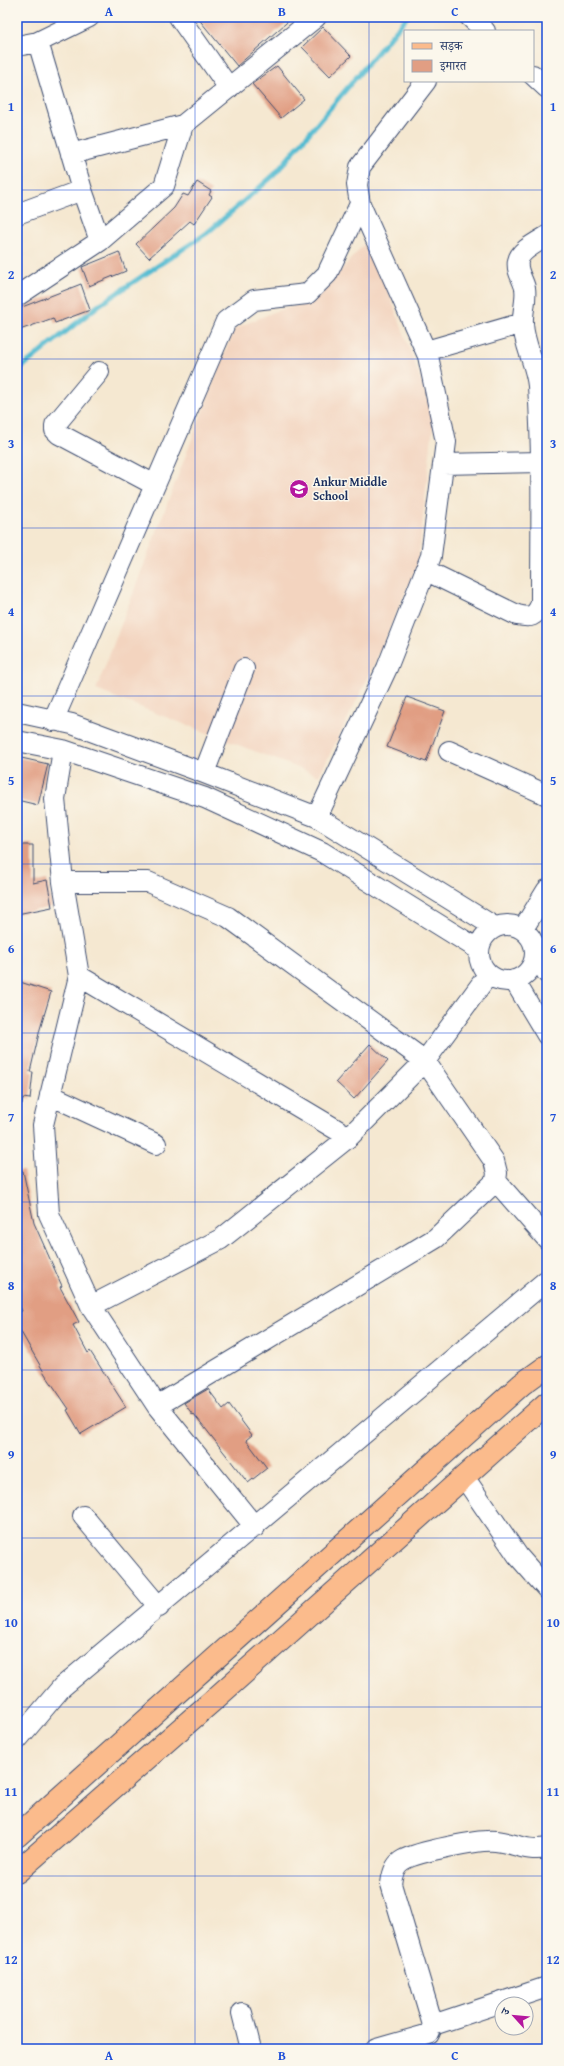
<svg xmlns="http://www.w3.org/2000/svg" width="564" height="2066" font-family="'Gentium Book Plus','Noto Serif Devanagari',serif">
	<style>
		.built { fill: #f3d4bf }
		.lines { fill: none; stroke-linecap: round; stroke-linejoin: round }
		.stream { stroke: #53bbd1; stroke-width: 5 }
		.building { fill: #e19e83 }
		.minor-casing { stroke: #3c4b6f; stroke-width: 22 }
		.major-casing { stroke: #3c4b6f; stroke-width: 24 }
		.minor { stroke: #fff; stroke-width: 20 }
		.major { stroke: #fbbb8c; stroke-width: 22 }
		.grid { fill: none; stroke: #1d4ed8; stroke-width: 1; stroke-opacity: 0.55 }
		.labels { text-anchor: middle; stroke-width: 3; stroke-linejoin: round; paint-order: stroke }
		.poi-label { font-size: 12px; font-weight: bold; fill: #1b2f5e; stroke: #fbf7ec; text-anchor: start }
		.neatline { fill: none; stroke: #1d4ed8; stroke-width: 1.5 }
		.grid-label { font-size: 13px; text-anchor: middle; font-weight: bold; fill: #1d4ed8 }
	</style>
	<rect width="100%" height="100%" fill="#fbf7ec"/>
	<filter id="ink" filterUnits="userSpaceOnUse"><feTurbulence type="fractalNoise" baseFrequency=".025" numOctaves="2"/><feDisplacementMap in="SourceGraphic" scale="8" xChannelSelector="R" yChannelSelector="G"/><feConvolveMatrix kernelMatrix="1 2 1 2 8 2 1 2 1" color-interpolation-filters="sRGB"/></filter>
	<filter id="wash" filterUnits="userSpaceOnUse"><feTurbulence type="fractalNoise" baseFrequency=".012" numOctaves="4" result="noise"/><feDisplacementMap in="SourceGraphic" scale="16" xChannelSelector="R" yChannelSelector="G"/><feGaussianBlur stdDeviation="0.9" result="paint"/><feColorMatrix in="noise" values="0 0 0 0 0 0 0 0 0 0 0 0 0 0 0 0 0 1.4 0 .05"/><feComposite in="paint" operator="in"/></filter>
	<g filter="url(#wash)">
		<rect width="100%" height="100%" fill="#f5e8d1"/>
		<path class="built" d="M364 244 385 282 434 416 418 563 369 676 319 776 96 690 234 329 276 311 306 303 328 285Z"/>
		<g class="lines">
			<path class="stream" d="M17 371 99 305 207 233 274 175 407 17"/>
		</g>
		<g id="blocks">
			<path class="building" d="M197 17H293L237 66Z
				M323 27 351 56 330 76 302 47Z
				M277 66 304 99 281 118 252 84Z
				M197 182 211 191 209 195 212 197 194 224 190 221 149 258 136 244 174 208 183 194 188 196Z
				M119 252 126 271 89 286 82 267Z
				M81 284 90 310 55 323 53 318 17 331V309Z
				M407 697 445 711 426 762 387 747Z
				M17 757 48 764 38 805 17 800Z
				M17 845H33V883L47 880 52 907 17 914Z
				M17 981 51 992 40 1029 30 1072H33L30 1099 23 1098 22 1104 17 1103Z
				M370 1044 388 1061 354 1099 336 1082Z
				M17 1171H23L34 1223 62 1286 60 1287 79 1322 73 1325 88 1353 90 1351 126 1407 81 1434 67 1410 69 1409 45 1374 17 1325V1314L22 1311 17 1300Z
				M208 1389 223 1409 229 1404 252 1435 246 1440 267 1468 248 1483 194 1414 193 1415 184 1403Z"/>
		</g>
	</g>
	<g filter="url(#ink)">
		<use href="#blocks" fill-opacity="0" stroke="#3c4b6f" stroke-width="1"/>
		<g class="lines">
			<defs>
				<path id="minor" d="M179 17 229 88
					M470 17 485 31
					M38 42 82 190 100 241
					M17 46 38 42 89 17
					M533 75 547 88
					M71 154 183 125 316 17
					M17 214 82 190
					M17 296 100 241 164 186 183 125
					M426 351 523 323
					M99 372 55 425V430L59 434 155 485
					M443 464 541 462
					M425 570 517 615C531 618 535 617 541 604 541 532 543 458 538 386 536 364 524 345 523 324 522 312 527 300 525 288 523 279 516 271 518 261 520 250 538 242 547 236
					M17 712 72 724 204 773 317 817 493 926
					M53 721 226 321 254 300 307 294 327 274 360 204
					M17 741 63 750 205 798 322 852 478 949
					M63 750 55 799 63 882 79 976 43 1125 49 1214 91 1306 157 1406 255 1527
					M449 751 547 795
					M204 773 244 669
					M317 817 387 668 431 556 446 442 428 356 360 204 357 185 360 167 426 81
					M63 882H148L228 917 425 1061 494 1161 497 1173 496 1181 436 1238 157 1406
					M479 953a28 28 0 1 1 56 0a28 28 0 1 1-56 0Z
					M523 929 547 890
					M535 953 547 973
					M79 976 349 1137
					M514 980 547 1035
					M50 1095 156 1144
					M496 1181 547 1239
					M91 1306 221 1239 349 1137 425 1061 488 975
					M464 1477 518 1556 547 1589
					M83 1516 159 1607
					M17 1740 62 1687 547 1280
					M242 2013 251 2049
					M433 2025 547 1987
					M376 2049 429 2034 433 2025 391 1884C392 1875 395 1864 403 1860 417 1852 480 1839 496 1841 515 1843 526 1852 547 1848"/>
				<path id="major" d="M17 1836 522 1384 547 1366
					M17 1872 217 1697 547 1403"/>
			</defs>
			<use href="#minor" class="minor-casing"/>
			<use href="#major" class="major-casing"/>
			<use href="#minor" class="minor"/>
			<use href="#major" class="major"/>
		</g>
	</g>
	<path class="grid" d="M195 17V2049M369 17V2049M17 190H547M17 359H547M17 528H547M17 696H547M17 864H547M17 1033H547M17 1202H547M17 1370H547M17 1538H547M17 1707H547M17 1876H547"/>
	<defs>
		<symbol id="school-disc" viewBox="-11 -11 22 22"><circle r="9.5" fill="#b5179e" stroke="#fbf7ec"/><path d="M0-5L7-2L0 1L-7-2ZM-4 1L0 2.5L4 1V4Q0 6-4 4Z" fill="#fff"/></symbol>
	</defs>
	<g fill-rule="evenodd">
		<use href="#school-disc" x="288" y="478" width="22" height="22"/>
	</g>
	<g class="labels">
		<g class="poi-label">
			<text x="313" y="486">Ankur Middle<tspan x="313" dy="14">School</tspan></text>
		</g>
	</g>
	<rect width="564" height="2066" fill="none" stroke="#fbf7ec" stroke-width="44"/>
	<rect x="404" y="30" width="130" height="52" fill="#fbf7ec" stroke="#a1a7b3"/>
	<rect x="412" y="43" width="20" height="6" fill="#fbbb8c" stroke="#a1a7b3"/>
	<text x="440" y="50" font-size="12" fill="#1b2f5e">सड़क</text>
	<rect x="412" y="60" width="20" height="12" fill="#e19e83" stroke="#a1a7b3"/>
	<text x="440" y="70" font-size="12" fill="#1b2f5e">इमारत</text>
	<g transform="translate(514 2016) rotate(297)"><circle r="19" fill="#fbf7ec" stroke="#a1a7b3"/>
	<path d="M0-3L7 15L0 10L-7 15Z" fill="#b5179e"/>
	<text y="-6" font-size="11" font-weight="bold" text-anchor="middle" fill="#1b2f5e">उ</text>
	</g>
	<rect x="22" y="22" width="520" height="2022" class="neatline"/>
	<g class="grid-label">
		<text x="109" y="16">A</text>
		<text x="282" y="16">B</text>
		<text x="455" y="16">C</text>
		<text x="11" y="111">1</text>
		<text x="553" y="111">1</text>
		<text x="11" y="279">2</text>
		<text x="553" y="279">2</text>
		<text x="11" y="448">3</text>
		<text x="553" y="448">3</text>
		<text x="11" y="616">4</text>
		<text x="553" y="616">4</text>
		<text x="11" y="785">5</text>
		<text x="553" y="785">5</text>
		<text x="11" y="953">6</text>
		<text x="553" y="953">6</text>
		<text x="11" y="1122">7</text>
		<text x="553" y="1122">7</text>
		<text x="11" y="1290">8</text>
		<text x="553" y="1290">8</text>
		<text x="11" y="1459">9</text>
		<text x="553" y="1459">9</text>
		<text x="11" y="1627">10</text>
		<text x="553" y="1627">10</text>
		<text x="11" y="1796">11</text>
		<text x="553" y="1796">11</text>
		<text x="11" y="1964">12</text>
		<text x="553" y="1964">12</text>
		<text x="109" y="2060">A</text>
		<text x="282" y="2060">B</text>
		<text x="455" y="2060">C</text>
	</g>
</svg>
